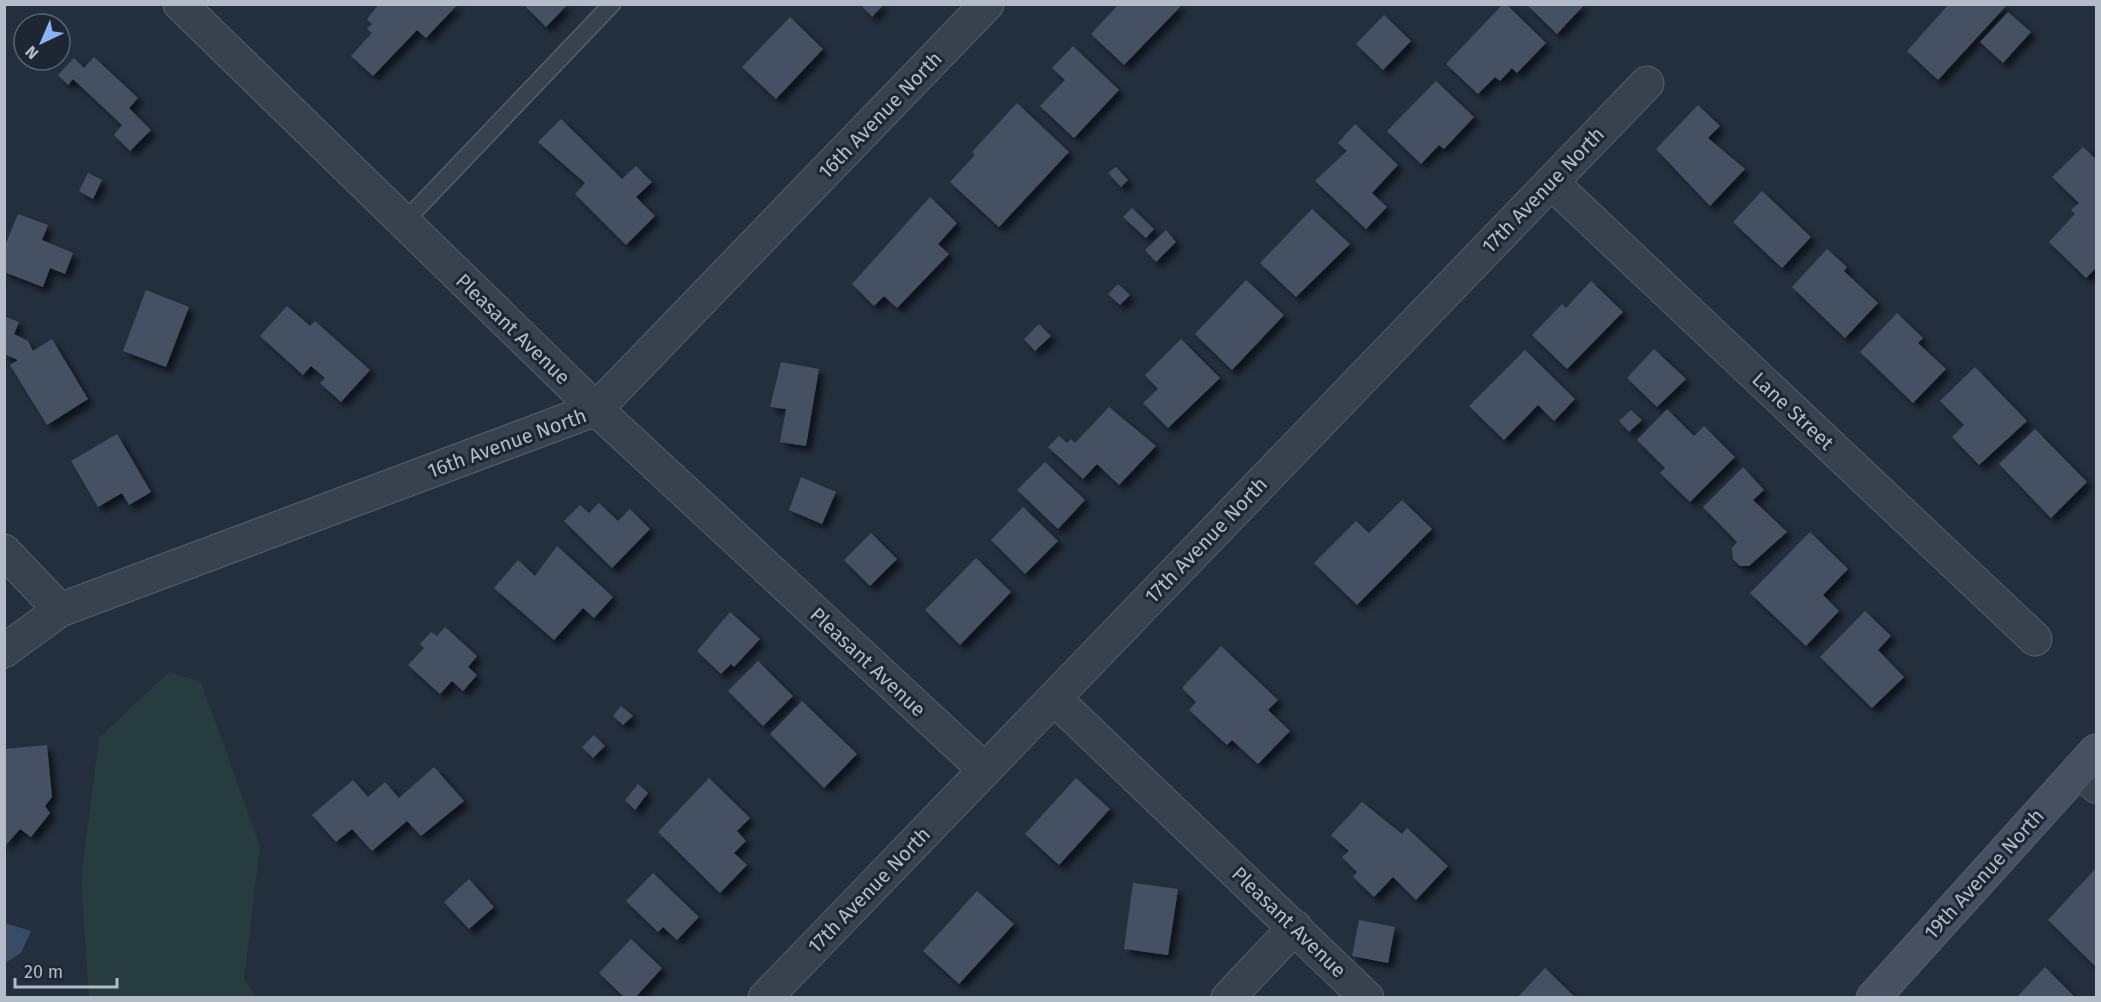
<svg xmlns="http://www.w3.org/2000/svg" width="2101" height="1002" font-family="'Fira Sans',sans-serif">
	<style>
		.green { fill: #263c3f }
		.water { fill: #394c67 }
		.building { fill: #455162; filter: url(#shadow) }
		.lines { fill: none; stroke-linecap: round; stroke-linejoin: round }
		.lane-casing { stroke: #565f6c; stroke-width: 19 }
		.street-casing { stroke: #565f6c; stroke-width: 35 }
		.secondary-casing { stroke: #565f6c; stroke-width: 35 }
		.lane { stroke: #38414e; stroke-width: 16 }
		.street { stroke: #38414e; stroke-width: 33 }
		.secondary { stroke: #465061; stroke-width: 33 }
		.labels { text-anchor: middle; stroke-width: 6; stroke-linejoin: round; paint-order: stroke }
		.street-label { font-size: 20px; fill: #b4bcc9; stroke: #1d2633 }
	</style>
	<defs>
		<filter id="shadow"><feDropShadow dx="5.5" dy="5.5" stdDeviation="3" flood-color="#0009"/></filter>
	</defs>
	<rect width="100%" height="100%" fill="#242f3e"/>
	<path class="green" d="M169 672 201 682 260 846 244 980 256 997H89L81 879 99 738Z"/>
	<path class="water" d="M5 923 31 931 21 953 5 963Z"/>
	<path class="building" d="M379 4H458L426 38 417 30 373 76 351 56 372 33 367 29 372 24 367 19Z
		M523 4H568L546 27Z
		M860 4H884L872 17Z
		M1119 4H1178L1180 7 1124 65 1091 34Z
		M1503 4H1506L1546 43 1517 73 1512 68 1500 81 1495 77 1478 94 1446 64Z
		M1526 4H1585L1557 34Z
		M1949 4H2004L2006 6 1938 80 1907 51Z
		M2008 12 2031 32 2003 63 1980 42Z
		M1384 15 1411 41 1383 70 1356 44Z
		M790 17 823 49 776 99 742 67Z
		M1073 46 1119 90 1074 138 1040 106 1065 80 1052 68Z
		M94 57 138 98 129 108 151 130 130 151 114 135 122 125 73 79 68 85 58 75 74 58 84 68Z
		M1436 81 1474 117 1444 149 1439 145 1421 164 1387 131Z
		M1017 103 1069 152 999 227 950 182 975 155 972 152Z
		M1698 105 1720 126 1708 138 1745 169 1710 206 1656 149Z
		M561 119 622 179 636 166 652 182 636 197 655 216 626 245 575 194 585 183 538 142Z
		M1355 124 1398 165 1372 193 1387 207 1366 229 1315 181 1347 151 1338 143Z
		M2083 147 2096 159V268L2086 278 2049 242 2075 214 2071 210 2079 203 2052 177Z
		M1116 167 1128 180 1121 187 1108 173Z
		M88 173 102 180 93 199 79 191Z
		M1762 191 1811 237 1782 268 1733 222Z
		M930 197 957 223 938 244 949 254 897 308 884 296 874 306 852 284Z
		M1132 208 1154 229 1146 238 1123 217Z
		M1312 209 1350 244 1296 297 1260 263Z
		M18 214 48 225 42 240 73 253 65 274 50 268 43 287 4 272V248Z
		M1166 230 1176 242 1156 262 1145 250Z
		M1827 249 1847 267 1844 271 1878 303 1845 338 1792 287Z
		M1246 280 1284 315 1232 370 1195 334Z
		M1591 281 1623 312 1567 369 1532 335 1562 304 1566 308Z
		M1118 284 1130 295 1120 305 1108 294Z
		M146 290 189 307 166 367 123 351Z
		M287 306 310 326 315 321 370 370 341 402 320 383 325 378 311 366 303 375 260 336Z
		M1897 313 1923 338 1918 343 1946 369 1913 403 1860 352Z
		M4 316 19 322 14 334 28 341 33 351 52 339 88 399 47 425 10 365 18 360 6 355 4 358Z
		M1039 324 1051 336 1035 351 1024 339Z
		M1181 339 1220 378 1168 428 1143 403 1158 389 1145 375Z
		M1654 349 1686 379 1657 407 1627 378Z
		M1525 350 1575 399 1554 421 1538 405 1504 440 1469 406Z
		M781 362 819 369 806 446 780 442 786 409 770 407Z
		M1975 367 2027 421 1979 465 1952 437 1964 425 1940 401Z
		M1109 407 1156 446 1119 485 1097 464 1083 479 1048 447 1059 436 1067 443 1071 439 1075 443Z
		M1667 409 1694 436 1704 426 1735 457 1690 502 1660 473 1665 468 1637 440Z
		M1631 410 1642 420 1629 432 1619 421Z
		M2035 429 2087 482 2051 518 1999 464Z
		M117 434 151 492 129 505 122 493 98 507 71 461Z
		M1045 462 1085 500 1058 529 1017 490Z
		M1743 467 1764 490 1753 500 1787 532 1749 566H1740L1733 559 1732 548 1737 542 1703 507Z
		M801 477 836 492 822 524 789 510Z
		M1402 500 1432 529 1357 605 1314 563 1356 521 1369 533Z
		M599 503 618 521 630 509 650 529 612 568 564 521 580 505 589 513Z
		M1023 507 1058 541 1025 574 991 540Z
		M1810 532 1848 569 1823 595 1839 611 1806 646 1750 593Z
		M871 533 897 559 870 586 844 560Z
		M557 546 613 597 594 618 583 608 554 640 494 588 518 560 535 576Z
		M976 558 1011 592 960 645 925 610Z
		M1865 611 1891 636 1878 650 1904 677 1872 708 1820 657Z
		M730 612 760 639 734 667 731 664 721 674 697 651Z
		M445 627 477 656 468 667 477 675 463 691 452 681 440 694 408 665 424 648 420 644 431 632 437 636Z
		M1221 646 1278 700 1268 710 1290 731 1258 764 1232 740 1227 745 1189 710 1196 702 1182 688Z
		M758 661 793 696 763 726 728 691Z
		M802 701 857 754 824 788 770 734Z
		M621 706 633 716 623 725 613 716Z
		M594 735 605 746 593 758 582 747Z
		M47 745 52 797 45 806 50 813 31 837 20 829 4 847V749Z
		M434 767 464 801 421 836 407 821 372 851 352 829 336 842 312 815 353 780 368 797 385 782 399 798Z
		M709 778 750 818 737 831 746 841 734 853 747 865 720 893 658 832Z
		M1076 778 1110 809 1059 865 1025 834Z
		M638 784 648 793 635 810 625 800Z
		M1362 802 1402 834 1407 828 1448 866 1416 900 1393 877 1374 897 1353 877 1357 872 1342 857 1349 851 1331 835Z
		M2096 868V967L2048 920Z
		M653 873 699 917 677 940 663 927 658 932 626 901Z
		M469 879 494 907 469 929 444 902Z
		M1133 883 1178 889 1168 955 1124 949Z
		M977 891 1014 924 959 984 923 951Z
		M1359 920 1395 927 1388 963 1352 956Z
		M631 939 662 968 635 998H625L599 973Z
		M2045 967 2076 998H2016Z
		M1545 968 1576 998H1517Z"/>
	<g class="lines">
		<defs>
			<path id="lane" d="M404 222 612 4"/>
			<path id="street" d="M180 4 596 409 985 770
				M1551 182 2035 639
				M4 551 60 610
				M4 651 60 610 596 409 987 4
				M1054 698 1367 998
				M2079 769 2096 786
				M765 998 1647 83
				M1228 998 1295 927"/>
			<path id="secondary" d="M1873 998 2096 751"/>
		</defs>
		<use href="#lane" class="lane-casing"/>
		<use href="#street" class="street-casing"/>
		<use href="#secondary" class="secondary-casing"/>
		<use href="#lane" class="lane"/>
		<use href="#street" class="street"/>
		<use href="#secondary" class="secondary"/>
	</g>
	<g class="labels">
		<g class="street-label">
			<text transform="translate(880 115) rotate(-46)" y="7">16th Avenue North</text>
			<text transform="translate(1543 190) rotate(-46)" y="7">17th Avenue North</text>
			<text transform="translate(513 329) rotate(44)" y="7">Pleasant Avenue</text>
			<text transform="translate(1793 411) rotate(43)" y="7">Lane Street</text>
			<text transform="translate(507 443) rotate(-20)" y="7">16th Avenue North</text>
			<text transform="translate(1206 540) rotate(-46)" y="7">17th Avenue North</text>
			<text transform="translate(868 662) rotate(43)" y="7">Pleasant Avenue</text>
			<text transform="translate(1984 874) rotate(-48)" y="7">19th Avenue North</text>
			<text transform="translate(869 890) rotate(-46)" y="7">17th Avenue North</text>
			<text transform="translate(1289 922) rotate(44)" y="7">Pleasant Avenue</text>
		</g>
	</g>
	<rect width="2101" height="1002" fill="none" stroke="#b4bcc9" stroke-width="12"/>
	<g transform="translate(42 42) rotate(224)"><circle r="28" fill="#1d2633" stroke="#59626f" stroke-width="1.5"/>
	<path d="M0-4.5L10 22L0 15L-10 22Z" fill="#8ab4f8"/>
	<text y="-9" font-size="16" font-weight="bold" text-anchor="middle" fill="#b4bcc9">N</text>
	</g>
	<path d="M15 978v9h102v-9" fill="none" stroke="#b4bcc9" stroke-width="3"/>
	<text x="24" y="978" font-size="18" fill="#b4bcc9" stroke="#1d2633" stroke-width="4.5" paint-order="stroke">20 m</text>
</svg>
